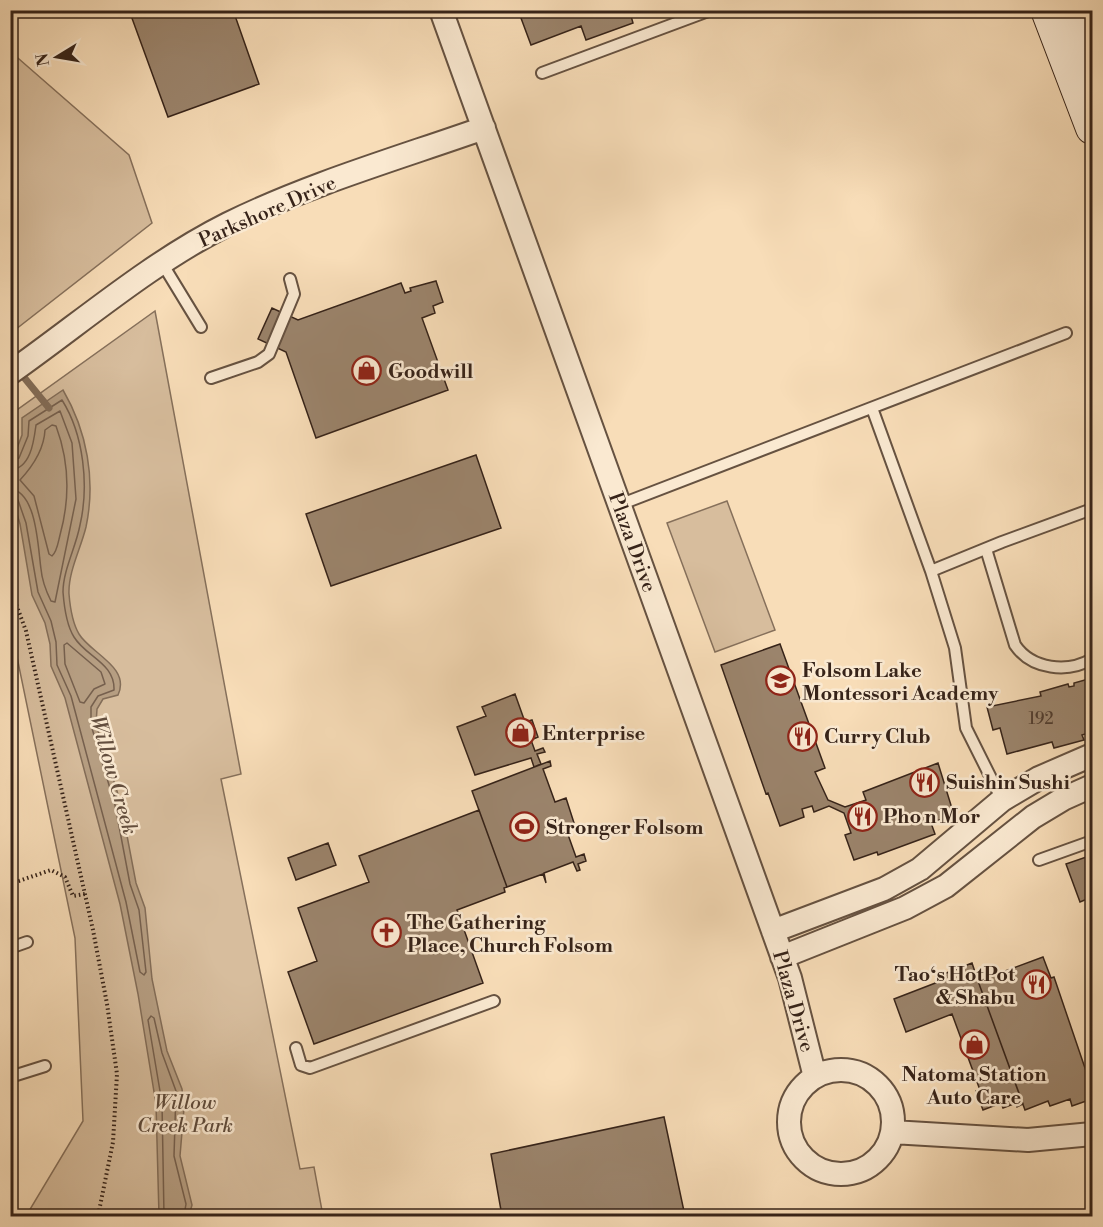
<svg xmlns="http://www.w3.org/2000/svg" width="1103" height="1227" font-family="'Libre Bodoni',serif">
	<style>
		.green { fill: #d7bd9d; stroke: #86705b; stroke-width: 1.5 }
		.water { fill: #b69e82; stroke: #836d58; stroke-width: 1.5 }
		.lines { fill: none; stroke-linecap: round; stroke-linejoin: round }
		.shore { stroke: #76604e; stroke-width: 1.5 }
		.stream { stroke: #836d58; stroke-width: 7 }
		.building { fill: #9b846c; stroke: #362319; stroke-width: 1.5 }
		.lane-casing { stroke: #665241; stroke-width: 14 }
		.street-casing { stroke: #665241; stroke-width: 26 }
		.secondary-casing { stroke: #362319; stroke-width: 34 }
		.path { stroke: #362319; stroke-width: 4; stroke-dasharray: 1.5 3; stroke-linecap: butt }
		.lane { stroke: #fae9d1; stroke-width: 10 }
		.street { stroke: #fae9d1; stroke-width: 22 }
		.secondary { stroke: #fae9d1; stroke-width: 32 }
		.labels { text-anchor: middle; stroke-width: 5; stroke-linejoin: round; paint-order: stroke }
		.number-label { font-size: 16px; fill: #4f3b2e }
		.street-label { font-size: 20px; fill: #362319; stroke: #fae9d1 }
		.poi-label { font-size: 20px; font-weight: bold; fill: #362319; stroke: #fae9d1; text-anchor: start }
		.park-label { font-size: 20px; font-style: italic; fill: #5e4a3a; stroke: #fae9d1 }
		.water-label { font-size: 21px; font-style: italic; fill: #634e3e; stroke: #fae9d1 }
	</style>
	<rect width="100%" height="100%" fill="#f8ddb8"/>
	<filter id="stains"><feTurbulence type="fractalNoise" baseFrequency=".00333" numOctaves="4"/><feColorMatrix values="0 0 0 0 .2 0 0 0 0 .09 0 0 0 0 .02 0 0 0 .5 -.17"/></filter>
	<radialGradient id="worn" r=".72"><stop offset=".6" stop-color="#630" stop-opacity="0"/><stop offset="1" stop-color="#630" stop-opacity=".3"/></radialGradient>
	<path class="green" d="M11 52 129 155 152 223 11 333Z
		M155 311 241 774 221 779 300 1169 314 1167 323 1216H26L83 1121 75 938 11 628 10 415Z
		M727 501 775 630 715 652 667 523Z"/>
	<path class="water" d="M63 390C87 431 96 480 86 527 81 548 68 572 69 594 70 606 73 624 79 634 90 653 131 667 118 695L103 699 97 709 96 724 121 804 136 883 145 908 152 979 167 1051 182 1089 184 1108 180 1156 192 1205 189 1216H159L156 1104 138 994 120 904 65 698 51 666 50 644 45 623 32 595 20 524 11 494V464L22 435V418Z"/>
	<g class="lines">
		<path class="shore" d="M52 425 56 426C69 461 70 499 60 535 58 543 57 552 52 556L49 554 34 496 20 480C33 466 44 450 45 430Z
			M10 463 19 458 28 436 29 421 62 400C84 435 89 486 80 525 76 547 63 570 63 592 64 605 67 626 74 637 86 657 115 663 114 690L98 696 91 707V725L115 805 130 884 139 910 146 972 144 975 140 972 126 902 71 696 57 665 56 642 51 621 38 592 26 523 18 500 10 497
			M10 470C31 469 34 440 36 425L60 411 72 443 76 499 55 602 51 601C46 591 42 581 41 569 38 549 37 491 10 489
			M67 643 101 672 105 684 94 689 84 703 80 702 65 664 64 645Z
			M164 1216 162 1103 148 1020 151 1016 154 1018 162 1053 176 1091 174 1156 186 1204 184 1216"/>
		<path class="stream" d="M18 370 49 408"/>
	</g>
	<path class="building" d="M129 10H233L259 84 168 117Z
		M518 10H646L631 16 633 23 586 40 581 26 531 45Z
		M436 281 443 302 433 306 435 313 422 318 448 390 316 438 286 352 258 339 272 308 298 320 401 283 405 293 411 291 410 288Z
		M476 455 501 528 331 586 306 514Z
		M780 644 825 768 815 772 828 800 845 807 866 800 863 792 938 763 954 815 931 823 935 834 878 855 877 852 854 860 845 835 851 833 844 813 829 806 814 812 812 806 802 809 804 817 780 826 768 793 766 794 721 665Z
		M1092 678V732L1082 735 1084 740 1054 748 1052 742 1007 754 1000 728 993 730 987 707 1041 696 1040 692 1068 684 1069 687 1074 686V683Z
		M515 694 525 722 532 720 538 737 531 740 535 751 543 748 545 752 537 754 541 764 534 767 531 758 475 775 457 727 486 716 482 707Z
		M550 761 551 766 543 769 555 802 566 798 575 826 566 829 576 857 584 854 586 861 578 864 580 870 577 871 573 862 544 873 546 883 543 874 507 887 472 791Z
		M479 810 507 887 504 888 505 892 457 910 483 983 314 1044 288 972 317 961 298 908 369 882 359 856Z
		M328 843 336 865 296 880 288 858Z
		M1092 855V897L1080 902 1066 864Z
		M1043 957 1051 978 1054 977 1086 1071 1089 1070 1092 1079V1099L1072 1106 1070 1099 1050 1106 1048 1101 1025 1110 978 981Z
		M972 963 978 981 1023 1104 1017 1107 1016 1103 1003 1108 1001 1103 983 1110 976 1091 980 1090 952 1014 906 1032 894 999 938 982 936 977Z
		M664 1117 685 1216H502L491 1154Z"/>
	<g class="lines">
		<defs>
			<path id="lane" d="M542 73 711 10
				M162 263 201 327
				M211 378 258 362 269 354 294 294 290 279
				M872 408 931 571 955 648 966 728 1002 800
				M619 505 1066 333
				M986 549 1015 645C1032 670 1068 673 1092 659
				M931 571 1002 542 1092 509
				M1039 860 1092 841
				M10 948 27 942
				M296 1048 301 1065 310 1068 494 1001
				M10 1077 45 1066"/>
			<path id="street" d="M441 10 790 978 815 1077
				M10 373C81 323 150 263 228 224 309 184 399 158 484 128
				M773 931 884 889 920 869 1002 800 1039 778 1092 755
				M782 957 905 908 946 886 1033 817 1063 799 1092 786
				M789 1122a52 52 0 1 1 104 0a52 52 0 1 1-104 0Z
				M892 1132 1028 1140 1092 1134"/>
			<path id="secondary" d="M1047 10 1092 128
				M1071 10 1092 53"/>
		</defs>
		<use href="#lane" class="lane-casing"/>
		<use href="#street" class="street-casing"/>
		<use href="#secondary" class="secondary-casing"/>
		<path class="path" d="M10 588 26 631 93 930 107 1004 117 1074 113 1142 98 1216
			M10 884 51 870 65 877 73 896 85 894"/>
		<use href="#lane" class="lane"/>
		<use href="#street" class="street"/>
		<use href="#secondary" class="secondary"/>
	</g>
	<defs>
		<symbol id="shop-ring" viewBox="-11 -11 22 22"><circle r="9.5" fill="#fae9d1" stroke="#8f2418" stroke-width="1.5"/><path d="M-5-2.5h2.3a2.7 3.5 0 0 1 5.4 0H5L5.5 6h-11ZM-1.5-2.5h3a1.5 2.3 0 0 0-3 0Z" fill="#8f2418"/></symbol>
		<symbol id="school-ring" viewBox="-11 -11 22 22"><circle r="9.5" fill="#fae9d1" stroke="#8f2418" stroke-width="1.5"/><path d="M0-5L7-2L0 1L-7-2ZM-4 1L0 2.5L4 1V4Q0 6-4 4Z" fill="#8f2418"/></symbol>
		<symbol id="restaurant-ring" viewBox="-11 -11 22 22"><circle r="9.5" fill="#fae9d1" stroke="#8f2418" stroke-width="1.5"/><path d="M-5-6h1v4h1v-4h1v4h1v-4h1v5L-1.5 .5V6h-2V.5L-5-1ZM5-6V6H3V1.5H1.5Q1.5-4 5-6Z" fill="#8f2418"/></symbol>
		<symbol id="stadium-ring" viewBox="-11 -11 22 22"><circle r="9.5" fill="#fae9d1" stroke="#8f2418" stroke-width="1.5"/><path d="M0-5a6.5 5 0 1 0 0 10a6.5 5 0 1 0 0-10ZM-3.5-1.8h7v3.6h-7Z" fill="#8f2418"/></symbol>
		<symbol id="church-ring" viewBox="-11 -11 22 22"><circle r="9.5" fill="#fae9d1" stroke="#8f2418" stroke-width="1.5"/><path d="M-1.2-6h2.4v3.5h3.3v2.4h-3.3V6h-2.4V-.1h-3.3v-2.4h3.3Z" fill="#8f2418"/></symbol>
	</defs>
	<g fill-rule="evenodd">
		<use href="#shop-ring" x="350" y="354" width="33" height="33"/>
		<use href="#school-ring" x="764" y="664" width="33" height="33"/>
		<use href="#shop-ring" x="504" y="716" width="33" height="33"/>
		<use href="#restaurant-ring" x="786" y="720" width="33" height="33"/>
		<use href="#restaurant-ring" x="908" y="766" width="33" height="33"/>
		<use href="#restaurant-ring" x="846" y="800" width="33" height="33"/>
		<use href="#stadium-ring" x="508" y="810" width="33" height="33"/>
		<use href="#church-ring" x="370" y="916" width="33" height="33"/>
		<use href="#restaurant-ring" x="1020" y="968" width="33" height="33"/>
		<use href="#shop-ring" x="958" y="1028" width="33" height="33"/>
	</g>
	<g class="labels">
		<g class="number-label">
			<text x="1041" y="724">192</text>
		</g>
		<g class="street-label">
			<text transform="translate(267 211) rotate(-24)" y="7">Parkshore Drive</text>
			<text transform="translate(633 542) rotate(70)" y="7">Plaza Drive</text>
			<text transform="translate(794 1001) rotate(74)" y="7">Plaza Drive</text>
		</g>
		<g class="poi-label">
			<text x="388" y="378">Goodwill</text>
			<text x="802" y="677">Folsom Lake<tspan x="802" dy="23">Montessori Academy</tspan></text>
			<text x="542" y="740">Enterprise</text>
			<text x="824" y="743">Curry Club</text>
			<text x="946" y="789">Suishin Sushi</text>
			<text x="883" y="823">Pho n Mor</text>
			<text x="546" y="834">Stronger Folsom</text>
			<text x="407" y="929">The Gathering<tspan x="407" dy="23">Place, Church Folsom</tspan></text>
			<text x="1015" y="981" text-anchor="end">Tao‘s HotPot<tspan x="1015" dy="23">&amp; Shabu</tspan></text>
			<text x="974" y="1081" text-anchor="middle">Natoma Station<tspan x="974" dy="23">Auto Care</tspan></text>
		</g>
		<g class="park-label">
			<text x="185" y="1109">Willow<tspan x="185" dy="23">Creek Park</tspan></text>
		</g>
		<g class="water-label">
			<text transform="translate(114 775) rotate(74)" y="7">Willow Creek</text>
		</g>
	</g>
	<rect width="1103" height="1227" fill="none" stroke="#f8ddb8" stroke-width="36"/>
	<rect x="12" y="12" width="1079" height="1203" fill="none" stroke="#362319" stroke-width="3"/>
	<rect x="18" y="18" width="1067" height="1191" fill="none" stroke="#362319" stroke-width="1.5"/>
	<g transform="translate(57 57) rotate(259)" stroke="#fae9d1" stroke-width="4.5" paint-order="stroke">
	<path d="M0-4.5L10 22L0 15L-10 22Z" fill="#362319"/>
	<text y="-9" font-size="16" font-weight="bold" text-anchor="middle" fill="#362319">N</text>
	</g>
	<rect width="100%" height="100%" filter="url(#stains)"/>
	<rect width="100%" height="100%" fill="url(#worn)"/>
</svg>
